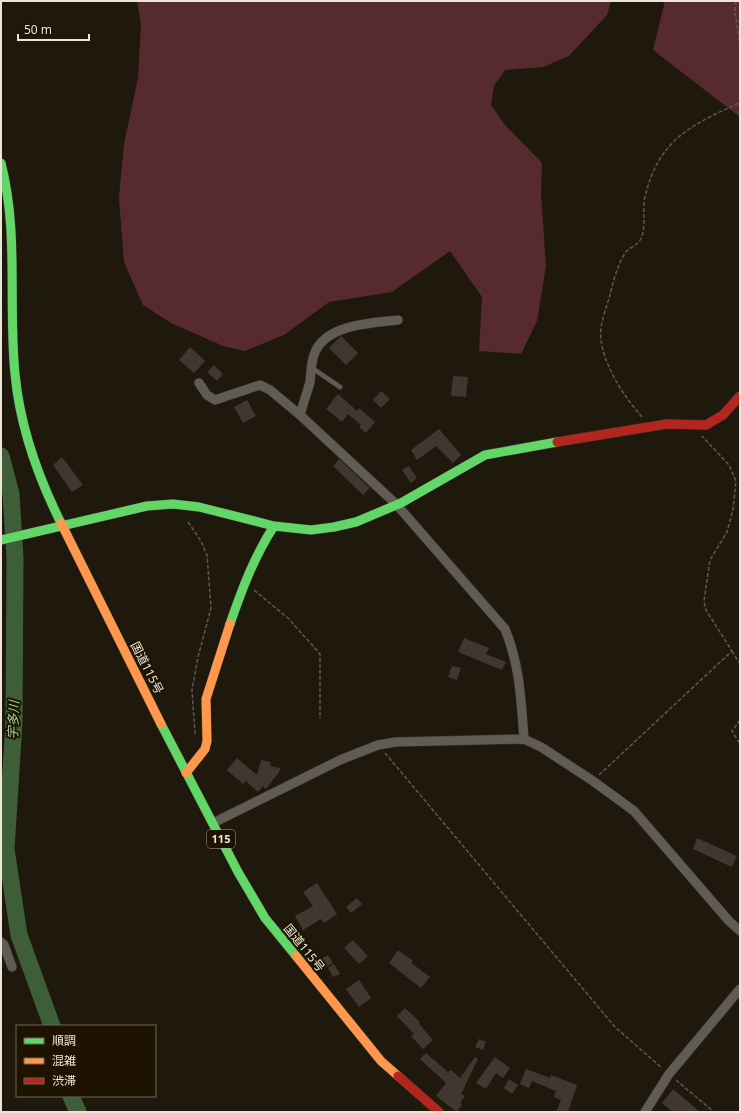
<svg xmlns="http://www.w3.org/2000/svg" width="741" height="1113" font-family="'Noto Sans','Noto Sans JP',sans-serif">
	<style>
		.green { fill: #572b2d }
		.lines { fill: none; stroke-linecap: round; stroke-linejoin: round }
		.river { stroke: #3e5e37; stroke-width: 17 }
		.building { fill: #403830 }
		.lane-casing { stroke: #3b362e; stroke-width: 5.5 }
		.street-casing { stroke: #3b362e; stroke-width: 10 }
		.fast-casing { stroke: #3b362e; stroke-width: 10 }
		.slow-casing { stroke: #3b362e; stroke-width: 10 }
		.jam-casing { stroke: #3b362e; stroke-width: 10 }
		.path { stroke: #5e5950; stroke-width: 1.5; stroke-dasharray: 4 2; stroke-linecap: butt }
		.lane { stroke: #605b53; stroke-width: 4.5 }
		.street { stroke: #605b53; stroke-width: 9 }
		.fast { stroke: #63d668; stroke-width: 9 }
		.slow { stroke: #ff974d; stroke-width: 9 }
		.jam { stroke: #b3261e; stroke-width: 9 }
		.labels { text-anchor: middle; stroke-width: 4; stroke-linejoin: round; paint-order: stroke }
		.shield { fill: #1e1200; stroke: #afa696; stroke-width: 1 }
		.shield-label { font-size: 11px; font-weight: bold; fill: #ede5d7 }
		.street-label { font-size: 12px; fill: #ede5d7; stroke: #1e1200 }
		.water-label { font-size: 13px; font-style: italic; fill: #9dd694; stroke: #1e1200 }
	</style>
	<rect width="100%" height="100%" fill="#1f190d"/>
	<path class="green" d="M137 1H611L607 15 569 56 543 67 505 70 494 86 491 105 505 125 542 163 541 195 546 266 537 321 521 354 479 351 482 297 450 251 392 292 329 302 284 335 245 351 223 346 171 323 143 305 124 262 119 198 124 144 138 78 141 25Z
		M665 1H740V117L653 50Z"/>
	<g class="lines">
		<path class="river" d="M1 456 11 494 15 558 14 722 6 849 19 935 52 1026
			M71 1096 78 1112"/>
	</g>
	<path class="building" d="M341 336 358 353 346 365 329 348Z
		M190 347 205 361 194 373 179 360Z
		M214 365 223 374 217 381 207 372Z
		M453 376 468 377 466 397 451 396Z
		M381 391 390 399 381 408 373 400Z
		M338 394 357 411 359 408 375 422 366 433 359 427 361 425 348 414 342 422 326 409Z
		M247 400 256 416 243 423 234 407Z
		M439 429 461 455 453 463 436 446 417 460 411 450Z
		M62 457 83 485 72 492 53 465Z
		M339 459 370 488 363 495 333 466Z
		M409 466 417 478 411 483 402 470Z
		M464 638 489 648 486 654 506 662 502 670 458 652Z
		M452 666 461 668 457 680 448 677Z
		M237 758 257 775 261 760 271 762 270 766 280 768 279 772 266 789 263 786 258 792 246 781 243 784 227 770Z
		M697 838 737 856 732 867 693 849Z
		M317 883 337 914 324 923 321 919 303 930 295 916 313 906 303 892Z
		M357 898 362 904 351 913 346 907Z
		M353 940 368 956 359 964 344 948Z
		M398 950 413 961 411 963 430 977 421 988 389 963Z
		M328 955 333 963 323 969 318 961Z
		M334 964 340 974 333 977 328 968Z
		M359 980 371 998 359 1007 346 989Z
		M405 1008 420 1022 419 1024 433 1040 423 1049 411 1036 414 1034 397 1016Z
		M479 1039 486 1042 483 1050 475 1047Z
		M426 1053 448 1072 451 1070 460 1078 475 1057 478 1059 461 1094 465 1096 460 1103 462 1104 457 1112 436 1096 446 1083 420 1059Z
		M495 1057 510 1068 503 1078 496 1073 486 1089 476 1083Z
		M526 1069 550 1078 551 1075 577 1085 568 1112H556L561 1100 554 1097 556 1091 532 1081 529 1088 520 1084Z
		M509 1079 518 1085 512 1094 504 1088Z
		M673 1089 700 1112H673L662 1103Z"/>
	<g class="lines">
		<defs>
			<path id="lane" d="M312 368 340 387"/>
			<path id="street" d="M398 320C372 323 324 324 314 355 311 363 311 373 310 382 307 393 303 404 300 415L396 504 505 629C520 665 521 701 524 739
				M199 383 207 395 215 400 260 385 270 390 300 415
				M213 823 340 760 378 745 396 742 524 739 541 747 593 781 634 811 729 921 740 931
				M1 942 4 945 12 967
				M645 1112 669 1074 740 989"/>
			<path id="fast" d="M1 163C19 233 8 303 15 374 20 427 37 475 61 523
				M1 540 147 506 173 504 199 507 274 526
				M230 624C242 589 254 557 274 526L311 530 334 527 356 522 401 503 485 455 557 442
				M161 724 238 872 265 918 296 956"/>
			<path id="slow" d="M61 523 161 724
				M186 773 205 749 207 741 206 699 230 624
				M296 956 381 1061 398 1076"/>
			<path id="jam" d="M557 442 667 424 706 425 723 415 740 396
				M398 1076 439 1112"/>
		</defs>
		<use href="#lane" class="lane-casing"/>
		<use href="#street" class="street-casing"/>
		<use href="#fast" class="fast-casing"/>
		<use href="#slow" class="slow-casing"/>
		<use href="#jam" class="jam-casing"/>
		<path class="path" d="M736 1 735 12 740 47
			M642 417C625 398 604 366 601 340 599 325 606 309 610 295 613 281 618 265 625 253 630 246 639 246 642 236 646 224 642 209 645 197 658 141 689 126 737 104L740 100
			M188 522 201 541 207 555 211 608 198 657 192 690 195 734
			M254 590 289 619 320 654V719
			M732 651 740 664
			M740 720 732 731 740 744
			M385 753 615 1027 662 1068
			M599 775 732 651 706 610 704 601 710 560 727 532 733 510 736 481 729 465 702 436
			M676 1080 714 1112"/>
		<use href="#lane" class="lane"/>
		<use href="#street" class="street"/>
		<use href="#fast" class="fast"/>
		<use href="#slow" class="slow"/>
		<use href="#jam" class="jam"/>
	</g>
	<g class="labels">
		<rect class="shield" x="207" y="830" width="28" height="18" rx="3"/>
		<g class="shield-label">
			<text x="221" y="843">115</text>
		</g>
		<g class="street-label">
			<text transform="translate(147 668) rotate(63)" y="4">国道115号</text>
			<text transform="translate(304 948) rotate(51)" y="4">国道115号</text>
		</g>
		<g class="water-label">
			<text transform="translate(13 720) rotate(-88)" y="5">宇多川</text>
		</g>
	</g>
	<rect width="741" height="1113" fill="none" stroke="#ede5d7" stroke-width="4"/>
	<rect x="16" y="1025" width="140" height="72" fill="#1e1200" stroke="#716656"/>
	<rect x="24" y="1038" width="20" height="6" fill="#63d668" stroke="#716656"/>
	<text x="52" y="1045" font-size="12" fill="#ede5d7">順調</text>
	<rect x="24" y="1058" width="20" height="6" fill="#ff974d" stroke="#716656"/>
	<text x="52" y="1065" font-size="12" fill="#ede5d7">混雑</text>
	<rect x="24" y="1078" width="20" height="6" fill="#b3261e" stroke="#716656"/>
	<text x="52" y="1085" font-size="12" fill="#ede5d7">渋滞</text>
	<path d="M18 34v6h71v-6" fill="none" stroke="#ede5d7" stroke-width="2"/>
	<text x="24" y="34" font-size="12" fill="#ede5d7" stroke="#1e1200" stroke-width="3" paint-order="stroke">50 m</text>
</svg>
